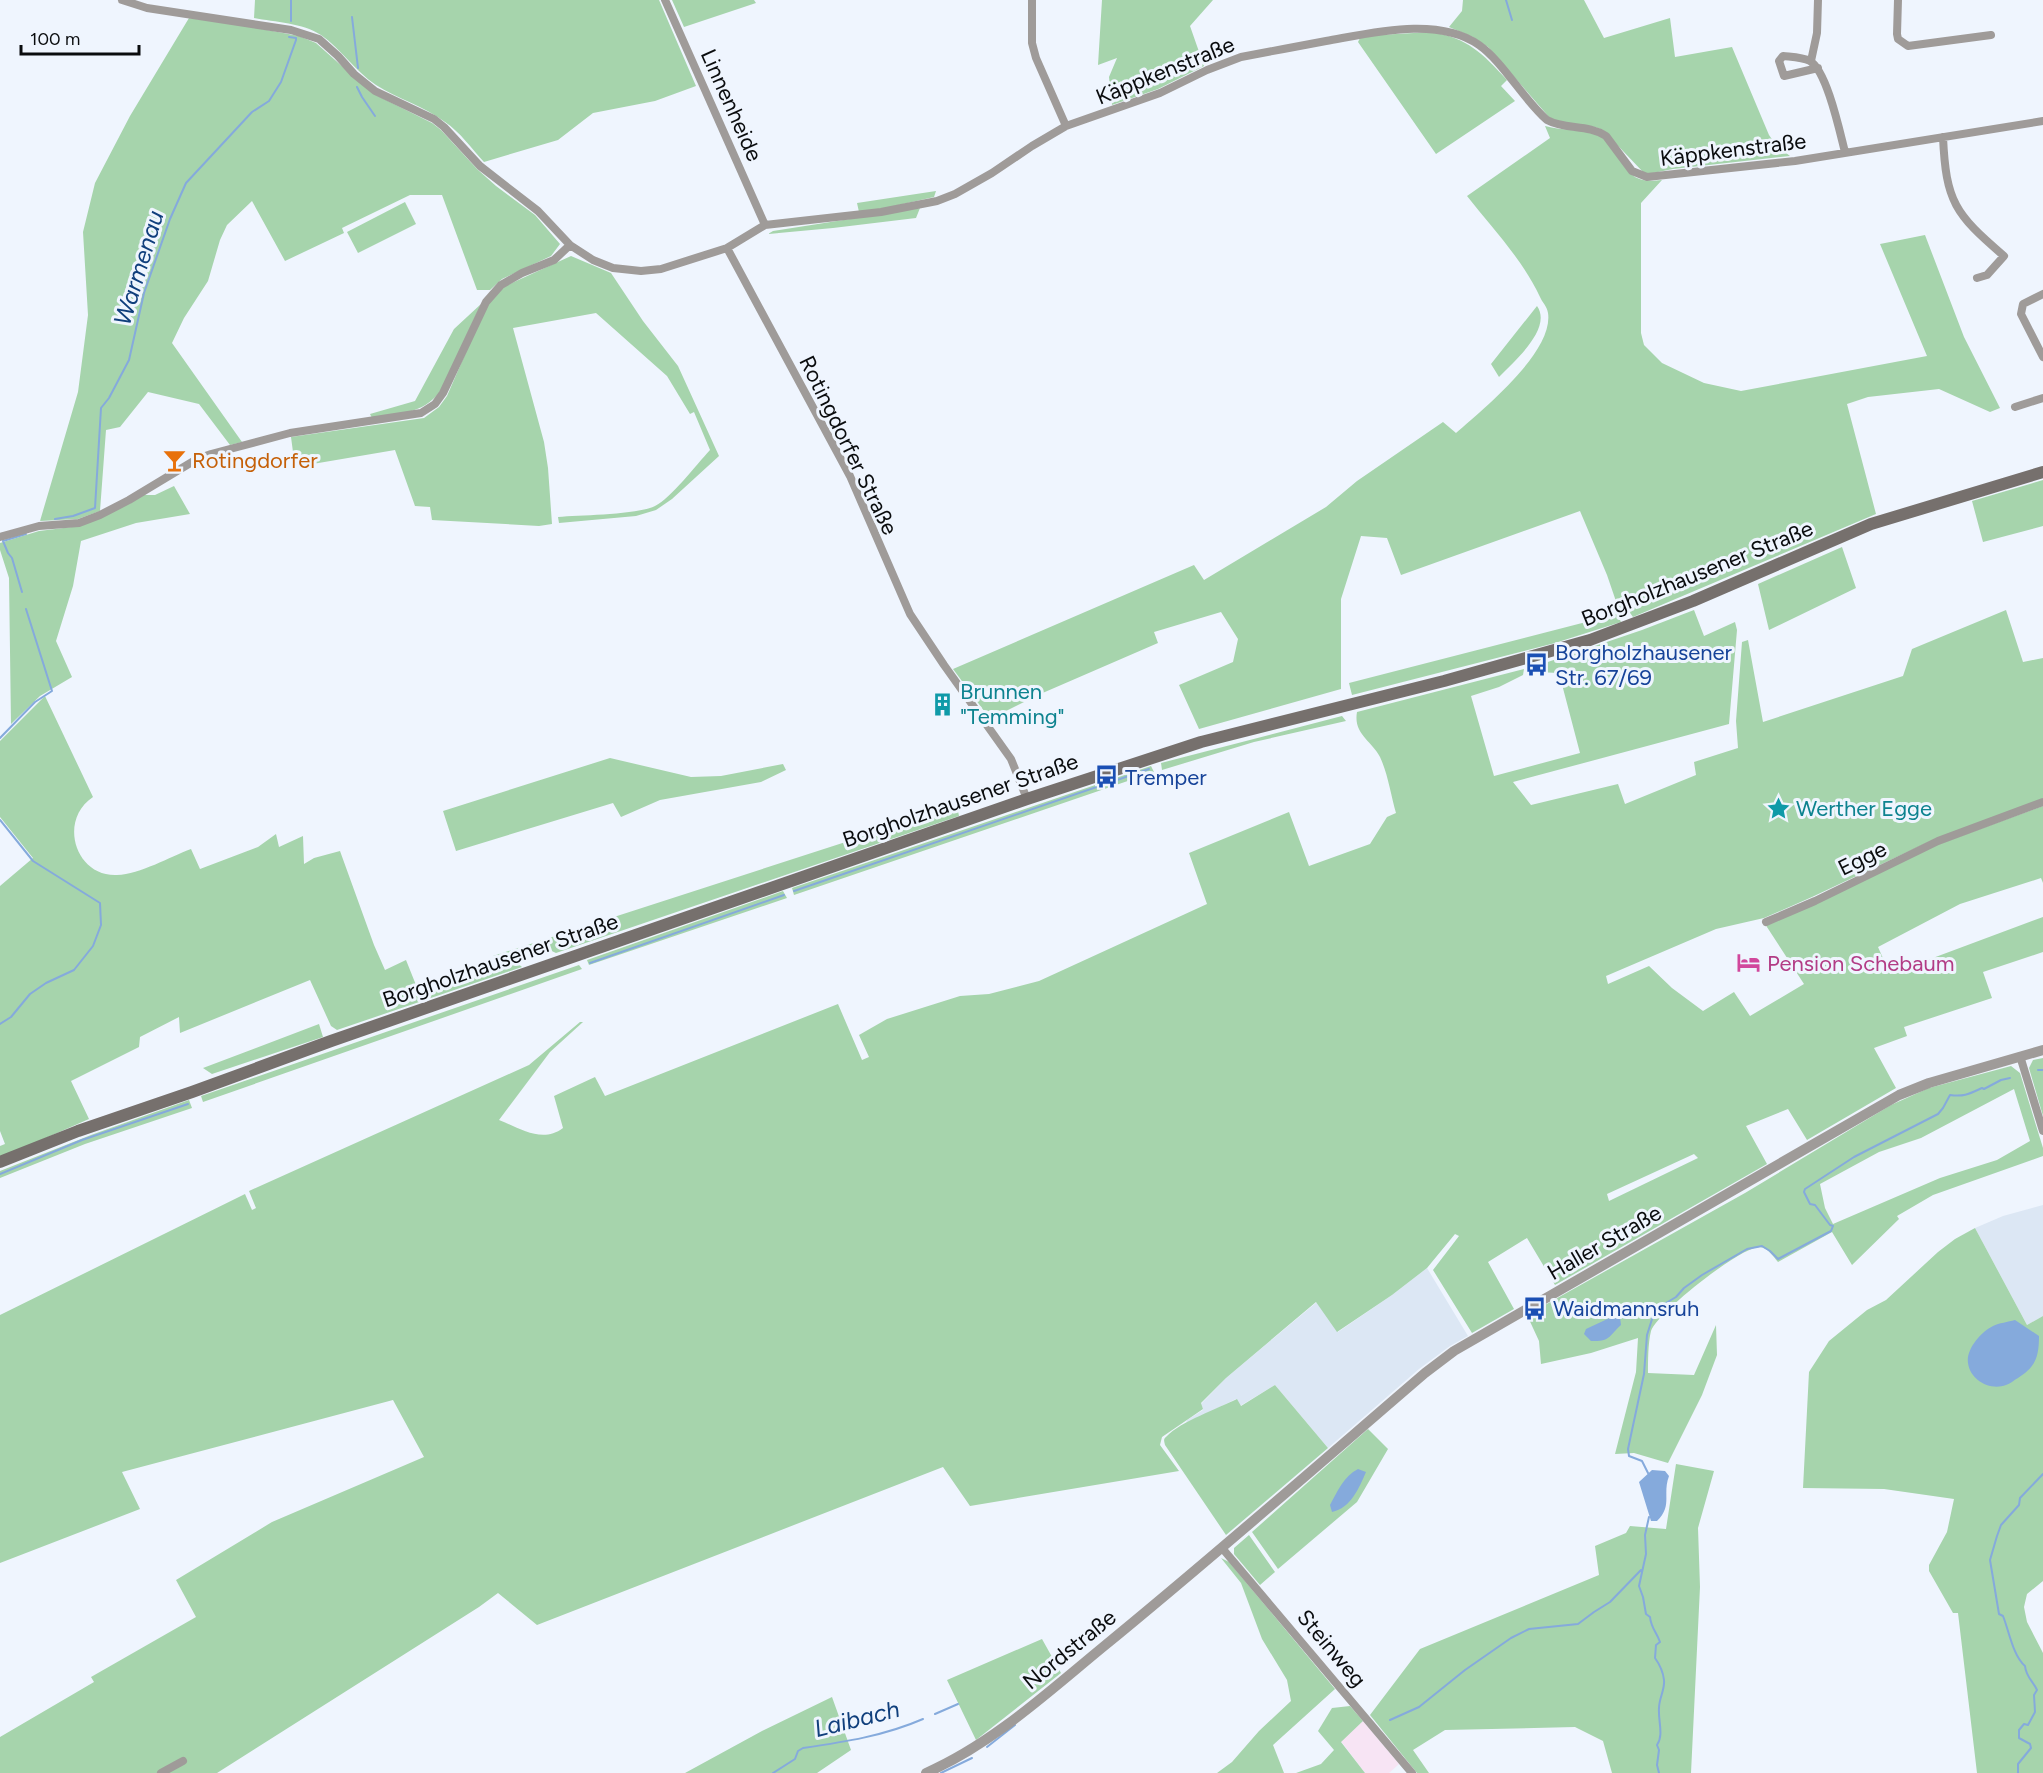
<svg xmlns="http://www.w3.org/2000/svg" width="2043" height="1773" font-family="Figtree,sans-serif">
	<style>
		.built { fill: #dce7f4 }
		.industrial { fill: #f7e4f4 }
		.green { fill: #a6d4ac; fill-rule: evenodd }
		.water { fill: #85aadc }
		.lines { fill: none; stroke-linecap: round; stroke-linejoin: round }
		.stream { stroke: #85aadc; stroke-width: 2 }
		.minor { stroke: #9f9b99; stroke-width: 8 }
		.tertiary { stroke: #9f9b99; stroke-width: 10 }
		.secondary { stroke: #76706d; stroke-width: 12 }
		.labels { text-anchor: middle; stroke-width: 6; stroke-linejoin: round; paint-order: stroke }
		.street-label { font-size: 22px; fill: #0a0c0e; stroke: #eff5fe }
		.food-label { font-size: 22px; fill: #c56008; stroke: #eff5fe; text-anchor: start }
		.transit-label { font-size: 22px; fill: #164399; stroke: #eff5fe; text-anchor: start }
		.culture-label { font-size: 22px; fill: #0d838f; stroke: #eff5fe; text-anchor: start }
		.hotel-label { font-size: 22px; fill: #b23c85; stroke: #eff5fe; text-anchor: start }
		.water-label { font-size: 24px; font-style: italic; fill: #103f7c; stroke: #eff5fe }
	</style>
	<rect width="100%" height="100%" fill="#eff5fe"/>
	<path class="built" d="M2043 1205V1316L2027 1325 1975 1228 2003 1216Z
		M1427 1268 1468 1336 1450 1346 1419 1369 1328 1448 1275 1385 1240 1406 1236 1399 1186 1424 1187 1420 1203 1410 1201 1404 1226 1378 1317 1302 1338 1332 1392 1295Z"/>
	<path class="industrial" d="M1363 1721 1399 1764 1389 1773H1365L1341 1741Z"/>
	<path class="green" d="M255 0H659L696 86 655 101 593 113 558 140 484 162C472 149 460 132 445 122 424 106 398 99 376 85 355 71 341 49 321 35 303 23 275 22 254 18Z
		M672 0H754L756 3 684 27Z
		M1102 0H1213L1190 26 1204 66 1158 89 1112 105 1109 77 1117 58 1098 65Z
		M1463 0H1584L1604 38 1670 18 1675 57 1732 47 1769 135 1776 145 1790 156 1673 169 1648 174 1643 172 1603 130C1586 122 1565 127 1549 117L1488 47 1473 37 1449 27 1462 11Z
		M189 18 240 25 299 36 316 43 372 93 432 123 441 130 477 169 496 186 535 215 560 244 551 256 502 279 490 290H477L442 195H410L342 228 344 233 285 261 252 201 227 225 220 240 208 281 184 318 172 343 242 442 230 445 199 404 148 392 120 427 106 430 100 511 78 519 40 521 78 392 88 315 83 232 95 183 130 116Z
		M1431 32C1468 38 1482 53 1507 80L1501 86 1515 101 1436 154 1358 42 1360 38 1379 35Z
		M1545 126C1562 131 1586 129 1600 135 1606 138 1609 144 1613 149 1629 172 1631 184 1662 180L1641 203V333L1644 345 1662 363 1704 383 1741 391 1927 356 1880 244 1925 235 1964 337 2000 408 1990 412 1939 389 1868 397 1847 404 1876 514 1633 617 1628 610 1620 613 1607 575 1580 511 1401 575 1387 538 1361 536 1341 599V689L1199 729 1179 685 1233 662 1238 639 1221 612 1154 632 1158 643 1038 695 990 719 953 669 1194 565 1204 580 1326 507 1357 481 1443 422 1456 433C1483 409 1554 352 1548 313 1547 306 1542 302 1540 297 1523 260 1492 228 1467 196L1550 138Z
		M936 191 934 197 881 209 859 212 857 203Z
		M405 202 416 224 358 253 347 232Z
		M920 208 916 218 833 228 768 234 773 231Z
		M571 256 611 273 643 321 678 366 719 456 672 499 656 510 636 516 559 523 558 517C581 515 636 515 655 506 671 498 696 465 710 450L694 412 690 414 667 376 596 313 513 328 544 442 548 468 552 524 539 526 432 520 430 507 415 506 395 450 295 467 291 437 424 418 439 407 447 396 486 306 505 286Z
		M481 304 441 391C421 415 400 413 372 418L370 414 415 401 454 329Z
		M1537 306C1553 329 1513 362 1499 377L1491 364Z
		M2043 480V526L1983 542 1972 501Z
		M174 486 190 514 136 523 81 541 73 586 56 641 72 677 40 696 11 724 9 578 0 550V543L39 531 80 526 143 495H155Z
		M1842 547 1856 588 1769 630 1758 584Z
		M1694 610 1704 636 1735 622 1737 630 1729 724 1513 782 1531 805 1618 784 1625 804 1696 775 1694 762 1738 748 1736 721 1742 642 1748 640 1763 722 1903 676 1912 649 2006 610 2023 662 2043 658V799L1937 838 1812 897 1764 918 1716 929 1606 976 1608 984 1649 966 1672 988 1703 1011 1734 992 1750 1016 1804 984 1765 924 1939 844 2043 806V883L2041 878 1960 904 1878 947 1890 974 2043 917V952L1983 972 1992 998 1904 1027 1907 1036 1874 1048 1896 1088 1807 1140 1788 1109 1746 1126 1767 1164 1555 1285 1527 1238 1488 1262 1514 1309 1472 1333 1433 1270 1459 1236 1455 1234 1427 1268 1392 1295 1337 1332 1316 1302 1226 1378 1201 1403 1203 1409 1162 1437 1160 1445 1179 1471 970 1506 943 1467 537 1625 498 1593 479 1607 217 1773H0V1737L94 1682 91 1677 196 1617 176 1580 272 1522 424 1457 393 1400 122 1472 140 1509 0 1563V1315L245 1194 252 1210 256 1208 249 1191 529 1065 580 1022H583L550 1052 499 1120C520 1128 542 1144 563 1128L554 1096 595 1077 605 1096 838 1004 862 1060 869 1057 859 1035 887 1019 960 996 989 994 1039 981 1207 904 1189 853 1289 812 1309 866 1370 844 1387 817 1396 813C1391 796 1388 774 1380 757 1372 741 1353 734 1357 712L1524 669 1523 675 1499 687 1471 696 1494 776 1580 753 1559 673 1536 672V666L1642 630ZM1694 1154 1698 1158 1609 1201 1607 1194Z
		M1617 614 1621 622 1555 643 1352 695 1349 683Z
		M45 696 93 797C58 820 75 877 117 875 140 874 170 857 191 849L200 869 258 847 276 834 279 847 303 836 304 864 314 858 340 851 374 945 385 970 406 960 420 995 517 963 522 967 337 1030 331 1026 310 980 180 1033 179 1017 140 1037 139 1047 71 1081 89 1119 0 1158V1146L5 1144 0 1131V886L33 858 0 817V741Z
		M1342 716 1346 721 1254 742 1162 770 1161 763Z
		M610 758 691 777 721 776 783 764 786 770 761 782 660 800 621 817 613 803 456 851 443 811Z
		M1151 766 1154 772 794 895 792 888Z
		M957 806 959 816 556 953 543 947 502 961 493 956Z
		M783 891 787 898 589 965 587 960Z
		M579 965 582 969 203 1102 201 1096Z
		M319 1024 323 1037 212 1074 203 1068Z
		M2043 1058V1116L2029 1068 2033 1060Z
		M2011 1066 2020 1073 2043 1148V1156L1933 1195 1897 1216 1899 1219 1852 1265 1832 1232 1778 1262C1773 1256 1768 1248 1760 1247 1741 1246 1657 1313 1651 1331 1648 1343 1648 1361 1648 1373L1694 1375 1716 1325 1717 1355 1702 1395 1668 1463 1634 1453 1615 1454 1636 1372 1638 1338 1591 1353 1541 1364 1539 1341 1527 1315 1745 1193 1891 1105 1929 1088ZM2014 1089 2030 1141 1997 1160 1940 1178 1833 1224 1825 1208 1820 1184 1879 1152 1921 1138Z
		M189 1100 192 1108 85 1144 0 1178V1171L91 1135Z
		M1975 1228 2027 1325 2043 1316V1581L2027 1594 2024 1607 2027 1622 2043 1653V1773H1977L1958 1613H1953L1929 1571V1565L1947 1532 1954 1499 1884 1489 1803 1488 1809 1372 1829 1341 1867 1310 1886 1300 1938 1252 1955 1239Z
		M1275 1385 1328 1448 1226 1535 1165 1445C1164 1440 1163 1439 1167 1436 1180 1422 1219 1408 1237 1399L1241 1406Z
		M1368 1429 1388 1449 1357 1502 1278 1569 1252 1532Z
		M1676 1464 1714 1471 1698 1528 1700 1587 1691 1773H1612L1603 1741 1575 1727 1445 1730 1413 1750 1429 1773H1417L1370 1715 1420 1649 1599 1575 1595 1546 1626 1533 1630 1526 1666 1529Z
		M1249 1535 1275 1572 1260 1585 1234 1554V1548Z
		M1221 1558 1229 1562 1335 1689 1273 1745 1284 1773H1217L1232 1762 1259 1731 1291 1701 1287 1680 1262 1639 1241 1583Z
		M1042 1639 1061 1673 976 1740 947 1680Z
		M832 1697 851 1750 817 1773H685L762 1731Z
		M1350 1706 1363 1721 1341 1742 1365 1773H1296L1321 1764 1334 1750 1318 1731 1332 1708Z"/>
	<path class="water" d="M1616 1315 1620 1317 1621 1325C1609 1336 1610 1342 1591 1341L1584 1334 1586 1329Z
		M2015 1320 2039 1336C2039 1356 2036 1367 2018 1378 2014 1380 2010 1384 2006 1385 1990 1391 1970 1380 1968 1363 1966 1349 1981 1332 1993 1326 1999 1323 2008 1322 2015 1320Z
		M1358 1469 1366 1472C1359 1488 1351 1508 1332 1512L1330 1505C1337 1492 1344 1476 1358 1469Z
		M1652 1470 1665 1471 1669 1476C1662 1495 1673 1505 1657 1521H1651L1639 1482Z"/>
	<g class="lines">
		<path class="stream" d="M291 0V21
			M1506 0 1512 20
			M352 17 358 68
			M357 87 362 97 375 116
			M55 519 73 516 95 508 101 408 109 398 129 360 144 293 170 219 186 183 252 112 269 101 281 82 296 40V38L289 37
			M22 592 12 558 8 553 3 541 26 534
			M0 738 35 702 52 691 26 609
			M0 820 33 861 100 903 101 925 93 946 74 970 46 983 30 994 11 1017 0 1024
			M794 891 1149 769
			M590 963 784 895
			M2038 1070H2043
			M0 1174 82 1140 188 1104
			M1648 1473 1642 1461 1629 1456 1628 1449 1644 1374 1647 1335 1653 1316 1666 1303 1676 1297 1684 1288 1702 1275 1747 1249 1762 1246 1770 1251 1778 1259 1831 1231 1833 1226 1830 1225 1815 1205 1810 1204 1804 1192 1805 1189 1854 1157 1938 1114 1943 1108 1950 1095C1964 1097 1969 1094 1982 1088L1984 1089 2001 1080 2010 1078
			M1649 1517 1645 1535 1646 1554 1639 1586 1643 1597 1646 1614 1650 1617C1651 1628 1657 1633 1660 1642L1656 1645 1655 1658C1660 1665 1663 1671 1664 1680 1665 1690 1659 1698 1659 1708 1658 1721 1664 1735 1657 1745L1659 1750 1657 1765 1659 1773
			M935 1714 958 1704
			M1390 1720 1419 1707 1465 1670 1511 1638 1529 1629 1578 1624 1594 1612 1610 1602 1641 1570
			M987 1747 1015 1725
			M773 1773 795 1759 798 1751 803 1748C844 1742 884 1736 923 1719
			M941 1773 972 1758
			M2018 1773V1764L2031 1748 2030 1744 2019 1738V1730L2024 1724 2028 1725 2035 1712 2034 1695 2037 1690C2033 1681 2026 1677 2025 1666 2013 1656 2009 1631 2003 1616L1999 1614 1990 1560 1997 1536 2001 1525 2019 1505 2020 1498 2043 1474"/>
		<path class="minor" d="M122 0 147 8 291 30 319 39 338 56 354 74 375 91 434 119 444 127 480 166 538 211 570 245 593 260 613 268 641 271 661 269 727 248 765 225 881 212 937 201 955 194 992 173 1032 146 1066 126 1160 93 1207 70 1241 57C1269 52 1298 46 1326 41 1372 33 1438 16 1479 45 1503 62 1523 99 1547 120 1565 130 1588 124 1606 136L1632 171 1647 177 1795 161 2043 121
			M665 0 765 225
			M1032 0V43L1036 58 1066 126
			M1898 0 1897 34 1898 39 1908 46 1991 35
			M1811 61 1817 33 1818 0
			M1818 68 1784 76 1779 61 1783 56C1792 57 1802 57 1810 61 1827 71 1840 133 1845 152
			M1943 137C1946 202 1955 214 2004 256L1987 275 1977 278
			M727 248 850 476 910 614 944 665 1011 759 1027 799
			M2043 294 2023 304 2021 314 2043 357
			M2015 407 2043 398
			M0 537 39 526 79 523 100 515 129 500 197 459 211 454 290 433 421 413 435 404 443 393 486 302 501 285 522 273 554 260 570 245
			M1766 922 1815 901 1938 841 2043 802
			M2020 1056 2043 1131
			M1222 1548 1412 1773
			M161 1773 183 1761"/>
		<path class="tertiary" d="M926 1773C992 1744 1047 1693 1103 1647 1212 1558 1318 1465 1425 1373L1454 1351 1899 1095 1929 1083 2043 1050"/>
		<path class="secondary" d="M0 1162 78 1131 192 1092 331 1041 1027 799 1201 742 1444 681 1590 640 1693 601 1871 524 2043 472"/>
	</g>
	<defs>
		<symbol id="bar-bare" viewBox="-9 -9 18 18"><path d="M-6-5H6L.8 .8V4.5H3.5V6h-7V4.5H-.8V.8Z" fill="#e8710a" stroke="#eff5fe" stroke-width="2.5" paint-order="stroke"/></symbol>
		<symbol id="bus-bare" viewBox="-9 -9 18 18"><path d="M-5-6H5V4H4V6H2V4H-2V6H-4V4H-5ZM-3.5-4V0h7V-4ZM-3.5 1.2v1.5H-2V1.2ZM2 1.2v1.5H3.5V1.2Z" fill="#1a4fb4" stroke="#eff5fe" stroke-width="2.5" paint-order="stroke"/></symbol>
		<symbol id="building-bare" viewBox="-9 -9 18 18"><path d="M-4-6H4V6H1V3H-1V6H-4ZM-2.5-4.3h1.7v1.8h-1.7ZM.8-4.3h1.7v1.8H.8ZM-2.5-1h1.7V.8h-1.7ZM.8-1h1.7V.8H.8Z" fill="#0f9aa8" stroke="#eff5fe" stroke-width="2.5" paint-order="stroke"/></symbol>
		<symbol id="sight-bare" viewBox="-9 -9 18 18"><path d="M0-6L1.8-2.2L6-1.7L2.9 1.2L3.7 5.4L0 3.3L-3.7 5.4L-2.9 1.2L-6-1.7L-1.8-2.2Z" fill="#0f9aa8" stroke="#eff5fe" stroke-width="2.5" paint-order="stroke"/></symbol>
		<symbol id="hotel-bare" viewBox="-9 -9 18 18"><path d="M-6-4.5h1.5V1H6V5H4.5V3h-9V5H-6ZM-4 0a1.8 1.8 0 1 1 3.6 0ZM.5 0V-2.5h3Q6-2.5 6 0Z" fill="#d1479c" stroke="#eff5fe" stroke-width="2.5" paint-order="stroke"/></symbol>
	</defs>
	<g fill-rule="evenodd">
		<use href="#bar-bare" x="158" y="444" width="33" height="33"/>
		<use href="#bus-bare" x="1520" y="648" width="33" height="33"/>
		<use href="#building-bare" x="926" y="688" width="33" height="33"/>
		<use href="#bus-bare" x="1090" y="760" width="33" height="33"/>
		<use href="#sight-bare" x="1762" y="792" width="33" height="33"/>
		<use href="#hotel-bare" x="1732" y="946" width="33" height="33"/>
		<use href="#bus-bare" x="1518" y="1292" width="33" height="33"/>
	</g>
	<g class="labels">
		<g class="street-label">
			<text transform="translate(1165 70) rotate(-22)" y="8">Käppkenstraße</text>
			<text transform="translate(732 105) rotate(66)" y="8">Linnenheide</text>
			<text transform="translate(1733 149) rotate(-7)" y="8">Käppkenstraße</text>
			<text transform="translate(849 445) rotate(64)" y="8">Rotingdorfer Straße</text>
			<text transform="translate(1697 573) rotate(-22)" y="8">Borgholzhausener Straße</text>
			<text transform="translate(960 800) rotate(-19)" y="8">Borgholzhausener Straße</text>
			<text transform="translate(1862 858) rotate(-26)" y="8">Egge</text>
			<text transform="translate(500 960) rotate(-19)" y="8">Borgholzhausener Straße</text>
			<text transform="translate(1604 1242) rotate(-30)" y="8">Haller Straße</text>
			<text transform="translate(1332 1648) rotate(50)" y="8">Steinweg</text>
			<text transform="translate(1069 1649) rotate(-39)" y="8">Nordstraße</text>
		</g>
		<g class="food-label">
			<text x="192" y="468">Rotingdorfer</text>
		</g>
		<g class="transit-label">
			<text x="1555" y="660">Borgholzhausener<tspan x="1555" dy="25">Str. 67/69</tspan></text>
			<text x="1125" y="785">Tremper</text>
			<text x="1553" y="1316">Waidmannsruh</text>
		</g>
		<g class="culture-label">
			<text x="960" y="699">Brunnen<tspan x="960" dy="25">"Temming"</tspan></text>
			<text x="1796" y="816">Werther Egge</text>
		</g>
		<g class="hotel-label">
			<text x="1767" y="971">Pension Schebaum</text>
		</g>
		<g class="water-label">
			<text transform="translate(139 268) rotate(-73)" y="8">Warmenau</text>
			<text transform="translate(857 1719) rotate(-14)" y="8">Laibach</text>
		</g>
	</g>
	<path d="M21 45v9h118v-9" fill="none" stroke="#0a0c0e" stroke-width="3"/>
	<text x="30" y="45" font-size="18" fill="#0a0c0e" stroke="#eff5fe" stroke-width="4.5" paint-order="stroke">100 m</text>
</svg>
